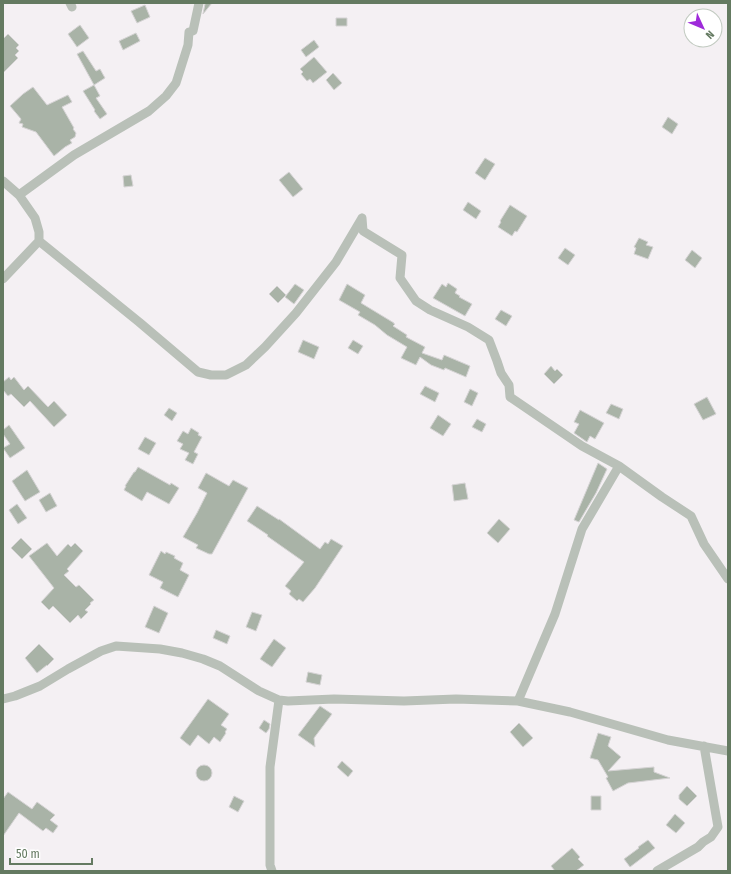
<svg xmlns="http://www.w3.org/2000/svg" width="731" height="874" font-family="'Fira Sans Condensed',sans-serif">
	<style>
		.building { fill: #a9b3a7; stroke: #d5d3d4 }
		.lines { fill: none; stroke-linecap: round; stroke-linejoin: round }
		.street { stroke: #b9c0b8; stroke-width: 9 }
	</style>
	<rect width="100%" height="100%" fill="#f4f0f3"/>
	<path class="building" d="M205 3H212L203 14 205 4Z
		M145 5 150 17 137 23 131 11Z
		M336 18H347V26H336Z
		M80 25 89 38 77 47 68 34Z
		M136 33 140 41 123 50 119 41Z
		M8 34 19 45 16 48 19 51 15 55 18 58 3 73V39Z
		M314 40 319 47 306 57 301 50Z
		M83 51 96 71 100 69 105 78 94 85 100 96 96 98 107 114 100 119 94 111 95 110 83 91 94 85 77 54Z
		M314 57 327 72 313 83 310 79 307 81 301 74 303 72 300 69Z
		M333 73 342 83 334 90 326 80Z
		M33 87 47 105 68 95 72 102 62 107 74 128 73 129 76 133 75 137 70 140 72 143 65 147 54 156 36 132 22 127 23 124 19 123 21 119 10 106 23 94Z
		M668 117 678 124 672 134 662 127Z
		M485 158 495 164 485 180 475 173Z
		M289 172 303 189 293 197 279 180Z
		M131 175 133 186 124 187 123 176Z
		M468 202 481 211 476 219 463 210Z
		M510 205 527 216 517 232 515 231 512 236 498 227 501 222 500 221Z
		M639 238 648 242 646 245 653 247 648 259 634 254 636 248 634 247Z
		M565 248 575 255 568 265 558 258Z
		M692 250 702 258 695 268 685 260Z
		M448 283 457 289 455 293 460 296 459 297 472 304 465 316 433 298 442 284 446 287Z
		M295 284 304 290 294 304 285 297Z
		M347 284 365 295 361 303 394 323V324H395L393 326 407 335 406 337 425 347 422 353 442 360 444 355 470 366 466 377 445 368 444 370 431 365 420 357 416 365 401 358 407 347 387 335 375 325 358 315 360 312 339 300Z
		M277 286 286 295 278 303 269 294Z
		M501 310 512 316 506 326 495 319Z
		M303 340 319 347 314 359 298 352Z
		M353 340 363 346 358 354 348 348Z
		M551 366 555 371 557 369 563 375 554 384 544 374Z
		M9 377 11 380 14 377 24 390 28 386 48 407 54 401 67 415 54 427 30 401 24 407 11 394 8 396 3 390V382Z
		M425 386 439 393 435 402 420 394Z
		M470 389 478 393 472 406 464 402Z
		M707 397 716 414 703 420 694 404Z
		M611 404 623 409 619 419 606 413Z
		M169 408 177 413 172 421 164 415Z
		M580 410 604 423 595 439 590 436 587 442 574 433 579 424 574 422Z
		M438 415 451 424 443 436 430 428Z
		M477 419 486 424 482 432 472 427Z
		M9 425 25 448 10 458 3 448 10 444 3 434V430Z
		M191 428 199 433 198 435 202 437 194 452 198 454 193 464 185 460 189 453 180 449 183 444 177 441 183 431 188 434Z
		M145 437 156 443 149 455 138 449Z
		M598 463 607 469 596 493 579 522 574 520Z
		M138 467 170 485 171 483 179 488 169 504 147 492 142 501 124 490 126 486H125L134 472H135Z
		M27 470 40 492 25 501 12 481Z
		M206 473 229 486 233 480 248 488 212 554H209L196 548 198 545 183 537 197 513 207 493 198 488Z
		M465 483 468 499 454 501 452 485Z
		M50 493 57 506 46 512 39 500Z
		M17 504 27 518 18 524 9 510Z
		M257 506 279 520V519L320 549 325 542 328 544 331 539 343 546 315 588 303 602 299 599 297 601 289 594 291 591 285 586 304 562 267 536 268 535 247 521Z
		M499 519 510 529 498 543 487 533Z
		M21 538 32 549 22 559 11 548Z
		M47 543 57 556 68 544 71 547 75 543 83 551 67 569 69 571 64 575 76 587 79 585 94 600 90 603 91 604 85 610 88 612 81 619 78 615 70 623 53 606 49 610 41 602 54 588 29 556Z
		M161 551 165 554 166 552 175 556 174 558 183 563 180 570 189 575 178 597 160 588 163 582 149 575Z
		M154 606 168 613 159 633 145 627Z
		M252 612 262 615 256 631 246 627Z
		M216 630 230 636 227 644 213 638Z
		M274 639 286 648 272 667 260 659Z
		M39 644 54 659 47 666V665L37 673 25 658Z
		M308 672 322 675 320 685 306 682Z
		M208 699 229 714 221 725 227 729 225 732 226 733 220 742 214 737 209 744 198 735 190 746 180 738Z
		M320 706 332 714 314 738 315 747 298 735Z
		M264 720 270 724 269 729 266 733 259 728Z
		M519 723 533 738 523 747 510 732Z
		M598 733 611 737 608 746 621 757 608 771 654 767V772L670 778 628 783 613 791 606 778 608 777 598 760 590 758Z
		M342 761 353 771 348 777 337 767Z
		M196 773a8 8 0 1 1 16 0a8 8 0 1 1-16 0Z
		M687 786 697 796 687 806 679 799V795Z
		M8 792 32 809 37 802 55 815 50 820 58 826 53 833 46 828 43 831 19 813 3 836V799Z
		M234 796 244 801 238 812 229 807Z
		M591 796H601V810H591Z
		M675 814 685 823 676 833 666 825Z
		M648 840 655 848 630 867 624 859 639 848 638 847Z
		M572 848 580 857 578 859 584 865 576 871H555L551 866Z"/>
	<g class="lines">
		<path class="street" d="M70 3 72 7
			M3 181 19 195 35 218 39 232V241L3 279
			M19 195 74 155 149 111 166 96 176 83 188 45 189 32 193 31 199 3
			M362 218 363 231 402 255 400 278 416 301 430 310 468 327 489 340 497 361 501 373 509 385 510 397 582 446 619 466 662 497 691 516 704 544 728 579
			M39 241 139 322 198 372 211 375H226L246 365 265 347 296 313 336 262 362 218
			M3 699 15 696 40 686 68 669 101 651 116 646 160 649 182 653 203 659 220 666 259 691 279 700 288 701 334 699 404 701 456 699 518 701 570 712 668 740 728 751
			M518 701 555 614 582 529 619 466
			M272 871 270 865V767L279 700
			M657 871 698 847 703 842 711 837 718 827 704 746"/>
	</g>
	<rect width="731" height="874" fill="none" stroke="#647a61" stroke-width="8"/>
	<g transform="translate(703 28) rotate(134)"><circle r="19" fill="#ffffff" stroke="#c1cac0"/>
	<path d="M0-3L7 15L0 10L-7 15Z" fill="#9e2ada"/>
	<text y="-6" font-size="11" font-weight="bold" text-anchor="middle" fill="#647a61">N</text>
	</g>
	<path d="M10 858v6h82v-6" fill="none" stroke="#647a61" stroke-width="2"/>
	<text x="16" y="858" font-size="12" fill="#647a61" stroke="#ffffff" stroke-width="3" paint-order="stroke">50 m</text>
</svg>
